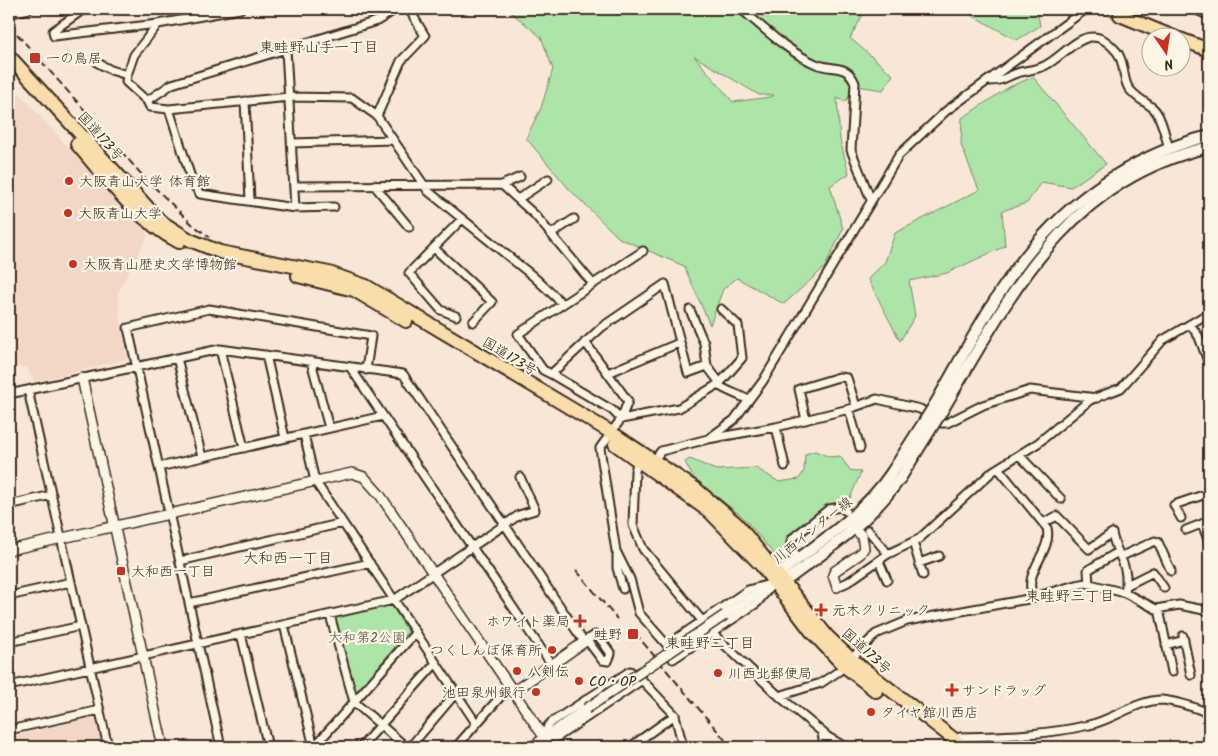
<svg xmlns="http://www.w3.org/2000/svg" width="1218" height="756" font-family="Kalam,'Klee One',sans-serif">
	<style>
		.built { fill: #f3d7c6 }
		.green { fill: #ade5a9; stroke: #748864; fill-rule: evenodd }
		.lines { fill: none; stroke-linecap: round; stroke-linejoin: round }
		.motorway-tunnel { stroke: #d2c1b2; stroke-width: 12; stroke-dasharray: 12 6; stroke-linecap: butt }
		.minor-casing { stroke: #3b2a1e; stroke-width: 11 }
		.tertiary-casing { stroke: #3b2a1e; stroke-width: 12 }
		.secondary-casing { stroke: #3b2a1e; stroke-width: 14 }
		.trunk-casing { stroke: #3b2a1e; stroke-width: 16 }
		.motorway-casing { stroke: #3b2a1e; stroke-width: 16 }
		.minor { stroke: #fcf5e5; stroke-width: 7 }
		.tertiary { stroke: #fcf5e5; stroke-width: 9 }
		.secondary { stroke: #fcf5e5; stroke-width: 10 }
		.trunk { stroke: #f9deab; stroke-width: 12 }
		.motorway { stroke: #f9deab; stroke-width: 12 }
		.rail { stroke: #3b2a1e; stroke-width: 2; stroke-dasharray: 8 4; stroke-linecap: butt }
		.tertiary-bridge-casing { stroke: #3b2a1e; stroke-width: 12; stroke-linecap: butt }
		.secondary-bridge-casing { stroke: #3b2a1e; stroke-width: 14; stroke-linecap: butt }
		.tertiary-bridge { stroke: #fcf5e5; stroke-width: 9 }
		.secondary-bridge { stroke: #fcf5e5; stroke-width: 10 }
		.poi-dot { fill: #c8321e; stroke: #fcf5e5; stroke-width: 2 }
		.labels { text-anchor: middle; stroke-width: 4.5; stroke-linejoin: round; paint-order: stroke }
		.poi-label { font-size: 14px; fill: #3b2a1e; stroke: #fcf5e5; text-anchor: start }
		.street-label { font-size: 14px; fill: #3b2a1e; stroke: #fcf5e5 }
		.park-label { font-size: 14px; fill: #585941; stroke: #fcf5e5 }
		.neighbourhood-label { font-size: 15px; fill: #3b2a1e; stroke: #fcf5e5 }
	</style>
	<rect width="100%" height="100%" fill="#f8e7d7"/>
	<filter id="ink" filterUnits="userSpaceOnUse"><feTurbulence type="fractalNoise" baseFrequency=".02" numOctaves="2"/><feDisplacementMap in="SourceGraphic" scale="10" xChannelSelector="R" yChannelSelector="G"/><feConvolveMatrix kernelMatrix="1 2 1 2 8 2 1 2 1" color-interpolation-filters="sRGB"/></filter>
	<g filter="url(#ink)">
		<path class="built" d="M11 84 148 235 118 293 120 318 128 359 34 382 27 367H9V86Z
			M95 717 103 747H9V737Z"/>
		<path class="green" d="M507 9H866L850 38 893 75 883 90 857 86 845 102 837 98 840 140 849 174 830 186 843 229 825 267 784 304 737 278 723 289 710 325 684 266 619 238 569 189 526 138 541 108 553 69 541 37ZM694 56 759 95H774L771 97 733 102Z
			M960 9H1037L1040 26 1017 40Z
			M1033 77 1106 164 1071 187 1041 182 1027 203 1002 211 1005 246 947 273 909 281 915 316 900 341 868 279 885 262 895 233 979 190 961 145 962 118 1009 87Z
			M815 451 830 457 840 456 850 470 861 472 850 498 821 509 786 536V549L776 556 743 517 694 479 685 462 690 459 716 470 756 468 779 482 799 479 804 471 805 454Z
			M391 605 408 631 356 694 351 693 335 620 338 617Z"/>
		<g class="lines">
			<path class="motorway-tunnel" d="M1104 9 1120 15"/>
			<defs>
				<path id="minor" d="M84 9 53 31 54 36 158 24 240 9
					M408 9 412 14 420 9
					M741 9C764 28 788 52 816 64 833 71 847 63 855 83L851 150 871 200
					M9 14 29 9
					M98 63 111 70 127 75 126 82 147 101 150 107 169 109 193 184 200 194 295 208 286 49 377 21 396 9
					M127 75 134 55 158 24
					M989 81C1004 81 1005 77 1017 73 1027 70 1037 70 1046 65 1070 52 1089 17 1117 52 1125 62 1122 76 1128 87 1135 98 1145 101 1154 109 1162 118 1165 136 1169 148
					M147 101 172 84 286 49
					M245 101 250 200
					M169 109 289 97 352 98 377 116 428 191 534 277 563 304 518 334 543 370 551 374 602 327 665 284 688 373 707 366 720 383 679 408 621 419 612 410 551 374
					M377 116 401 61 425 36 412 14
					M292 143 393 140
					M374 185 409 227
					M502 185 535 215 593 284
					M295 186 502 185 520 177
					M518 199 548 179
					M295 208 334 207
					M551 234 574 219
					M434 248 492 302 473 322
					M563 304 643 251
					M690 310 704 343 707 366
					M456 316 441 310 409 273 461 220
					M1190 324 1199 337 1209 364
					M585 342 628 401 621 419 600 448 616 551 630 579 639 613 667 645 673 659 757 603 769 588
					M220 349 244 448
					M266 355 285 438
					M177 358 202 457
					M311 361 329 428
					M350 367 552 665
					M608 373 679 343
					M720 383 742 358 738 325 721 309
					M718 385C728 392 738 394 748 400
					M28 390 108 747
					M9 394 220 349 403 374 584 642
					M849 409 860 448
					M806 420 799 389 839 377 847 378 856 406
					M776 427 785 466
					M304 434 315 481 476 723
					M708 439 734 420 763 381 899 155 946 111 1086 9
					M1019 455 1061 499
					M638 460 635 471 633 525 643 549 713 634 779 696 828 737 846 747
					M652 463 661 451 708 439 776 427 849 409 877 399 920 409 942 423H947L983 405 1030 390 1097 398
					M159 467 383 416
					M998 468 1047 528C1053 552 1022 571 1033 597
					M9 505 52 495
					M1181 518 1174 505 1209 493
					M1043 523 1057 516 1089 549 1112 533C1117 559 1130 562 1125 593
					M1202 524 1209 542
					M868 530 888 554
					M1186 530 1209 521
					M913 542 923 575
					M617 555V568L623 589
					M1122 556 1155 541 1158 542 1171 571
					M799 558C793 551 788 546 793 538L829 509 841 507 846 511
					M180 561 343 523
					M879 561 887 580
					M919 563 939 556
					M1089 584 1088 570 1118 552
					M1127 585 1153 572 1164 588
					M837 587 848 582 888 554 919 539 993 471 1038 443 1090 400 1121 388 1163 340 1209 313
					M9 596 71 582
					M189 603 370 563
					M1159 609 1172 672
					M330 615 354 702 406 747
					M284 625 314 747
					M241 634 268 747
					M595 635 599 637 611 654 608 661 602 660 587 640Z
					M1183 636 1191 675
					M9 642 81 626
					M667 645 748 590 766 585
					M1166 645 1184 640
					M642 680 556 738 544 737 548 726 552 722 630 671 642 680 675 715 683 747
					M9 686 394 600 519 515 535 510 520 477
					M779 696 821 683 839 671 876 634 907 621 1028 599 1072 586 1086 583 1125 593 1156 609 1179 605 1209 611
					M9 730 100 710
					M822 732 824 747
					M221 747 128 328 209 309 371 336 366 370
					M314 747 416 632
					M361 747 436 663
					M410 747 456 693
					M456 747 501 696 513 690
					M630 747 675 715
					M949 747 960 737C1004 736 1046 735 1089 725 1113 720 1137 700 1162 700 1173 701 1200 708 1209 714"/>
				<path id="tertiary" d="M82 378 163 747
					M9 550 352 473 364 477 380 495 544 737 547 747
					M837 587 833 575 835 571 860 554 864 548 862 536 855 529
					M725 615 774 582
					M513 690 520 687 587 640
					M532 747 586 709"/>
				<path id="secondary" d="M934 406C964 354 996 290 1035 245 1080 192 1142 152 1209 136
					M942 411C1011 294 1065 181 1209 147
					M774 581 779 573C819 543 863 515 892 472
					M777 582 785 581C828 550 870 521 901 477"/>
				<path id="trunk" d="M9 56 160 221 190 240 220 252 329 273 366 286 612 433 696 489 737 524 827 636 851 659 964 747
					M77 144C107 179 137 220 179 242
					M298 276 354 290 406 321
					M615 444 710 512 761 565 811 631 843 665 876 691"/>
				<path id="motorway" d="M1200 9 1209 13
					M1120 15 1176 38
					M1180 39 1209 50"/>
			</defs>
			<use href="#minor" class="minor-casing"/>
			<use href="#tertiary" class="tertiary-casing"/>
			<use href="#secondary" class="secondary-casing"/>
			<use href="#trunk" class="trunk-casing"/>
			<use href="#motorway" class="motorway-casing"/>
			<use href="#minor" class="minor"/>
			<use href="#tertiary" class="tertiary"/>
			<use href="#secondary" class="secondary"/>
			<use href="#trunk" class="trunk"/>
			<use href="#motorway" class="motorway"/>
			<path class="rail" d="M9 25 143 176 192 224 209 237
				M576 570 617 619
				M635 633 731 747"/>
			<defs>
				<path id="tertiary-bridge" d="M586 709 725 615"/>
				<path id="secondary-bridge" d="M892 472 934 406
					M901 477 942 411"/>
			</defs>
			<use href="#tertiary-bridge" class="tertiary-bridge-casing"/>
			<use href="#secondary-bridge" class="secondary-bridge-casing"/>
			<use href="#tertiary-bridge" class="tertiary-bridge"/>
			<use href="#secondary-bridge" class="secondary-bridge"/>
		</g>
	</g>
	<g class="poi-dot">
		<rect x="29" y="52" width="12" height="12" rx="2.5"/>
		<circle cx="69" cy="181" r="5"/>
		<circle cx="68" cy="213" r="5"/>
		<circle cx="73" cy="264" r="5"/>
		<rect x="116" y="566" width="10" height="10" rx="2.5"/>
		<path d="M818.5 602.5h5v5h5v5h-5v5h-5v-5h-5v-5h5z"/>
		<path d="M577.5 613.5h5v5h5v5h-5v5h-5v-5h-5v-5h5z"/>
		<rect x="627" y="628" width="12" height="12" rx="2.5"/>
		<circle cx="552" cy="650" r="5"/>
		<circle cx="517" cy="671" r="5"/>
		<circle cx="718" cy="673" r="5"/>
		<circle cx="579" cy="681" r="5"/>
		<path d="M949.5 682.5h5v5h5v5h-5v5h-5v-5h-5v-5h5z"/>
		<circle cx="536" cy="692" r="5"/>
		<circle cx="871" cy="712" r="5"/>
	</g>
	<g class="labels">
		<g class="poi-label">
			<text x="46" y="63">一の鳥居</text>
			<text x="79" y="186">大阪青山大学 体育館</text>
			<text x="78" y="218">大阪青山大学</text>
			<text x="83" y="269">大阪青山歴史文学博物館</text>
			<text x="131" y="576">大和西一丁目</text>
			<text x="832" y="615">元木クリニック</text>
			<text x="570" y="626" text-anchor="end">ホワイト薬局</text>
			<text x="622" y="639" text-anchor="end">畦野</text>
			<text x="542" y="655" text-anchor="end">つくしんぼ保育所</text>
			<text x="527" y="676">八剣伝</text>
			<text x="728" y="678">川西北郵便局</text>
			<text x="589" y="686">CO・OP</text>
			<text x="962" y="695">サンドラッグ</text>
			<text x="526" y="697" text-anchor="end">池田泉州銀行</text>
			<text x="881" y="717">タイヤ館川西店</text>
		</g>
		<g class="street-label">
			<text transform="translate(101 136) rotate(48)" y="5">国道173号</text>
			<text transform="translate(510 356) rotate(31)" y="5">国道173号</text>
			<text transform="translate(812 530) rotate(-39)" y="5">川西インター線</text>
			<text transform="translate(867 651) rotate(42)" y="5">国道173号</text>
		</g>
		<g class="park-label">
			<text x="367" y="642">大和第2公園</text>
		</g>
		<g class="neighbourhood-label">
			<text x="319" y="52">東畦野山手一丁目</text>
			<text x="288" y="563">大和西一丁目</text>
			<text x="1070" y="601">東畦野三丁目</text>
			<text x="710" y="648">東畦野二丁目</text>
		</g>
	</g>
	<rect width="1218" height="756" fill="none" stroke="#fcf5e5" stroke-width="30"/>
	<rect x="15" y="15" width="1188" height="726" fill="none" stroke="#3b2a1e" stroke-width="2" filter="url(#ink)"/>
	<g transform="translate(1166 52) rotate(167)"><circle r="24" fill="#fcf5e5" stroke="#afa495"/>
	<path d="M0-4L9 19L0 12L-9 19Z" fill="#c8321e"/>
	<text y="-8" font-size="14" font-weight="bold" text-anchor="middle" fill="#3b2a1e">N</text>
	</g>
</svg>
